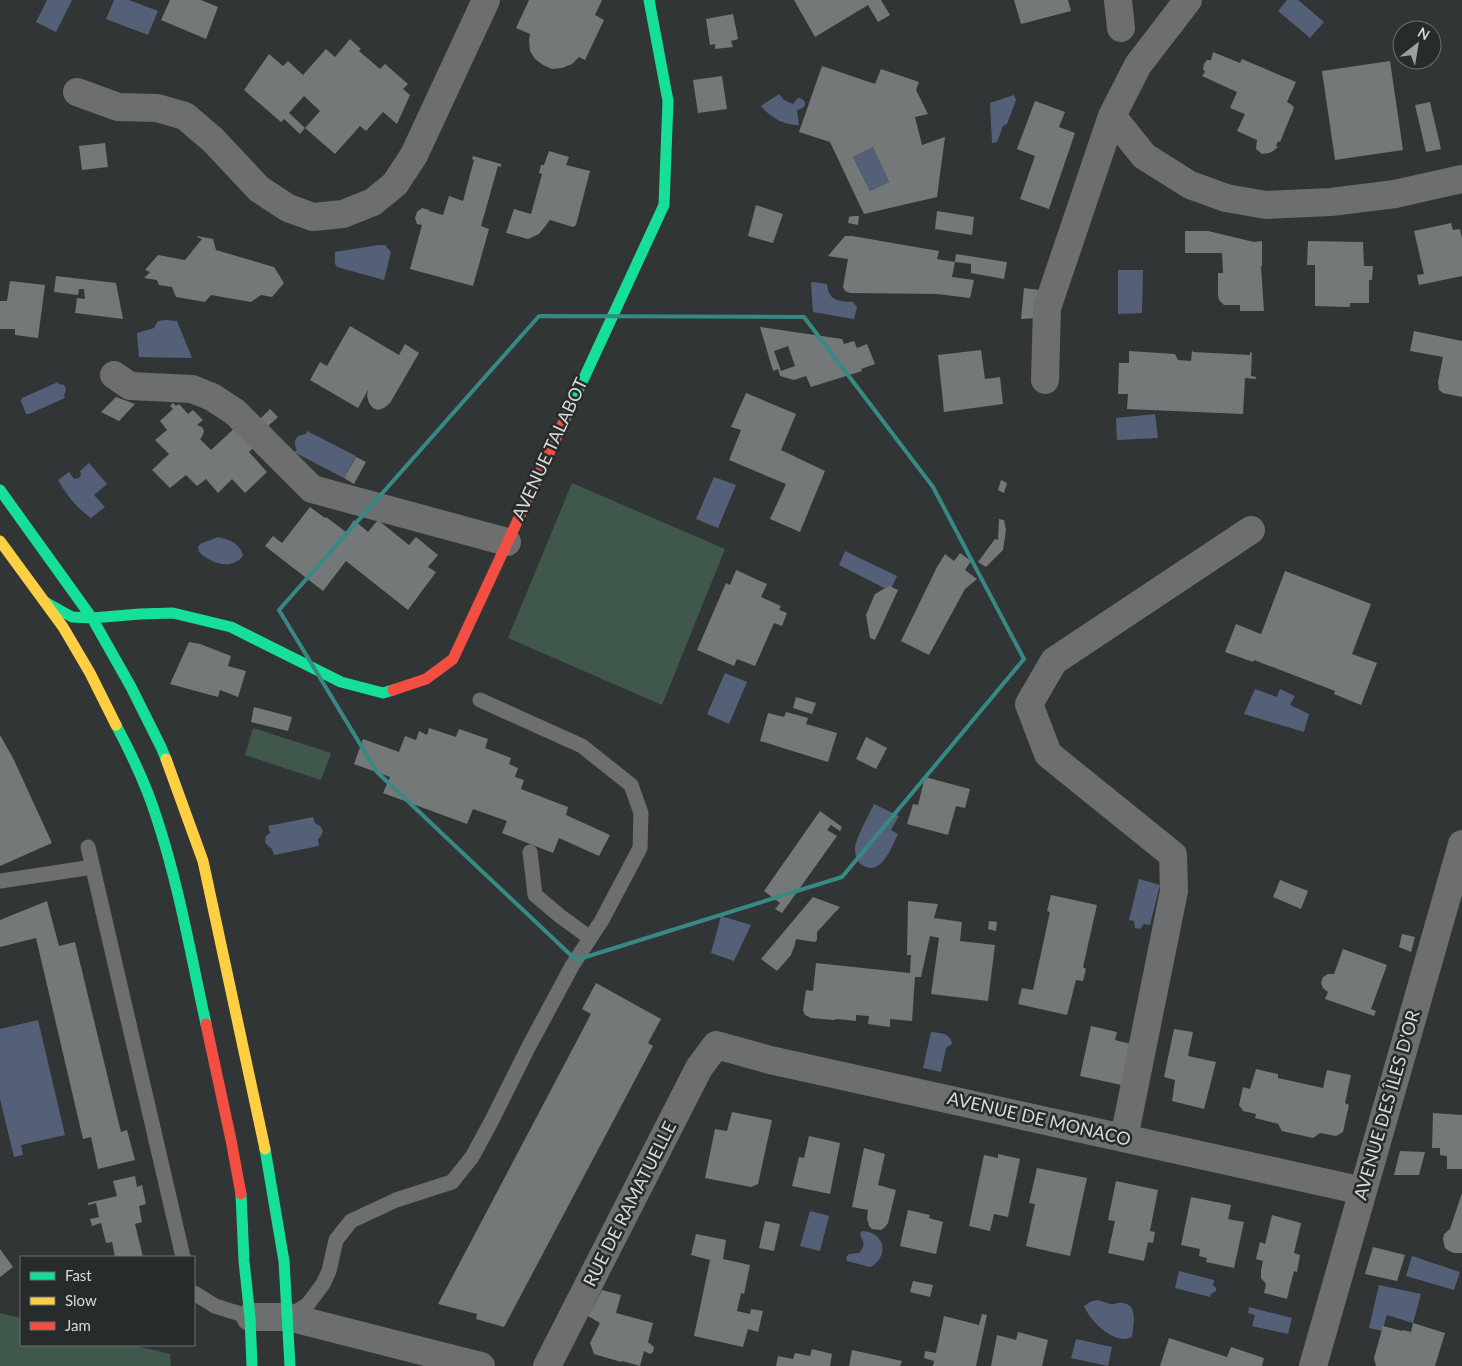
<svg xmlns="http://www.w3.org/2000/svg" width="1462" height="1366" font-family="Lato,sans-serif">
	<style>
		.green { fill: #40584b }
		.water { fill: #546078 }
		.building { fill: #757878; fill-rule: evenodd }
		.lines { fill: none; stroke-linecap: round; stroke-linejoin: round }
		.lane { stroke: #6c6e6f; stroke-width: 15 }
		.street { stroke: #6c6e6f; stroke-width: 28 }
		.fast { stroke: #16e098; stroke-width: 11 }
		.slow { stroke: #ffcf43; stroke-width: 11 }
		.jam { stroke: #f24e42; stroke-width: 11 }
		.marked { fill: none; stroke: #378a84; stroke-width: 4; stroke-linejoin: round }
		.labels { text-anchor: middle; stroke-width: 5; stroke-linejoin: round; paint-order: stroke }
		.street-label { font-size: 18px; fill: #d7dada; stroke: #272b2c }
	</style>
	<rect width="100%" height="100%" fill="#323536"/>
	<path class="green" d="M572 483 725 549 662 705 508 638Z
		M253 728 331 753 321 780 245 755Z
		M0 1313 21 1318V1345H133L170 1354 171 1366H0Z"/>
	<path class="water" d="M47 0H72L56 32 36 22Z
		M114 0H129L158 11 148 35 106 19Z
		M1287 0H1298L1324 22 1310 38 1278 11Z
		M779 94 784 100 793 104 798 98C808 99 807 109 797 110L799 125C784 125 771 118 761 106Z
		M1014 95 1016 100 1007 124 1003 126 997 142 992 143 990 103Z
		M873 147 889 182 870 191 853 157Z
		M379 245H385L391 252 384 280 337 267 335 264V252Z
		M1118 270H1143L1142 313 1118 314Z
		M812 282 827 284C829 301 837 301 853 302L857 307 854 319 813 312 811 283Z
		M165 320 177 321 192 358 139 357 137 333 154 328 158 321Z
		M58 382 59 384 64 385 66 389 64 396 65 398 29 414H26L21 401 22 398Z
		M1155 414 1158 438 1117 440 1116 418Z
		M307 431 356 456 344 478 294 452 297 450C292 441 296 435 306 434Z
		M89 463 107 484 94 495 105 507 91 518C76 507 68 497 58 480L69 472 74 479 79 478 81 475 80 471Z
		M714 477 736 485 718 528 696 519Z
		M218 537C229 539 241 544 243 556 231 571 210 563 199 552L198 547 200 544Z
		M845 551 897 576 890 591 839 565Z
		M725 673 747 682 729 724 707 714Z
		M1255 689 1277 697 1280 689 1295 696 1290 705 1309 714 1304 732 1244 714Z
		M874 804 899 816 891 830 898 834C892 846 881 878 862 865 856 861 855 854 855 847 857 836 869 815 874 804Z
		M313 817 315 823 320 826 323 831 321 836 318 839 319 846 274 855 272 849 268 846 265 842 266 836 270 833 268 826Z
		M1139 879 1160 885 1150 925 1144 924 1140 929 1135 928 1134 921 1129 920Z
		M721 916 751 925 734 961 711 953Z
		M38 1020 65 1135 21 1145 23 1155 14 1157 0 1099V1029Z
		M931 1032C940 1033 951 1033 952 1044L946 1048 941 1072 923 1068Z
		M810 1211 829 1216 820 1251 800 1246Z
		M862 1231C867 1231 877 1234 880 1240 886 1250 880 1263 870 1267L847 1261 846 1257 849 1254 859 1253C867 1244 863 1243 860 1233Z
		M1412 1256 1460 1272 1454 1290 1406 1276Z
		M1179 1271 1214 1280 1213 1285 1216 1288V1291L1211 1294 1210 1297 1175 1288Z
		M1379 1285 1421 1294 1413 1323 1387 1315 1382 1331 1369 1328Z
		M1098 1300C1102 1301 1106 1303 1110 1304 1114 1305 1118 1302 1122 1303 1139 1304 1133 1326 1132 1337 1115 1346 1090 1321 1084 1306L1090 1302Z
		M1249 1307 1292 1318 1288 1334 1252 1326 1255 1315 1248 1313Z
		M1076 1339 1112 1347 1108 1366 1071 1358Z"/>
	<path class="building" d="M170 0H201L218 7 206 39 161 20Z
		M529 0H602L595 15 604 20 585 60 579 57 572 64 562 68 552 69 543 65 535 59 530 51 529 40 530 34 516 28Z
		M794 0H881L890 15 878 22 868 5 815 37Z
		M1014 0H1068L1071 11 1021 24Z
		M733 14 738 39 731 41 733 47 715 49V44L710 45 706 19Z
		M350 39 361 49 359 51 380 69 385 64 408 84 403 89 410 95 397 124 383 112 366 131 360 126 335 154 305 128 320 111 304 96 289 113 305 128 300 134 284 119 281 122 244 90 269 54 283 66 288 61 303 75 326 49 335 57Z
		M1213 52 1240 63 1242 59 1296 82 1287 102 1292 105 1294 108 1280 142 1278 141 1276 146 1278 147 1273 151 1269 153 1262 154 1256 149 1257 140 1237 131 1245 114 1230 108 1237 92 1202 76 1205 72 1203 69 1204 64 1207 60H1211Z
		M1390 61 1403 150 1335 160 1322 71Z
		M822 66 875 84 881 69 919 82 916 90 928 114 915 117 922 145 945 137 937 197 864 214 830 142 799 132ZM873 147 889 182 870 191 853 157Z
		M722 76 727 109 698 113 693 80Z
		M1035 101 1065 112 1059 127 1075 133 1049 209 1020 199 1035 156 1017 149Z
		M1430 102 1441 149 1426 152 1415 105Z
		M105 143 108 167 82 170 79 146Z
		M549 151 569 157 566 165 590 171 576 225 573 227 550 220 539 234 528 239 506 233 514 209 531 214 542 174 539 173 541 165H544Z
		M473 156 501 164V167L498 166 481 226 489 229 473 286 410 269 422 225 417 224 415 218 417 212 422 208 429 210V211L443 215 449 196 463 201 474 160 472 159Z
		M756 205 783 214 773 243 748 236Z
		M937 211 974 217 972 235 935 229Z
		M853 216H859L858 225 848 223 849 217Z
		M1451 223 1453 230 1460 229 1462 239V276L1419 285 1417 275 1424 274 1414 231Z
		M1185 231H1208L1254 242 1262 241V266H1261L1264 311H1240V305H1224L1219 300 1218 296V273H1223L1222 253H1185Z
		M197 236 213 239 216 250 274 267 284 283 272 297 261 295 251 302 211 295 205 302 176 297 172 287 159 285 157 280 144 278 150 272 145 270 158 255 185 260 202 239 197 237Z
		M845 236H852L939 251 937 259 955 262 952 277 974 280 970 298 937 294 850 293 845 291 843 287 848 259 828 256Z
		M1308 241 1363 242 1364 266H1373L1372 280H1369V303H1350V307H1347L1315 306V265H1307Z
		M956 254 1007 262 1004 279 971 273V264L955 262Z
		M56 276 116 283 123 319 75 313 77 298 85 299 84 289H79L78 295 54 292Z
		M10 281 45 285 38 338 15 335V329H0V301H7Z
		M1024 288 1039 290 1036 318 1021 319Z
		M350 326 399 355 405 344 419 353 390 403 384 408 378 410 373 408 369 403 367 396 368 390 358 408 310 380 320 362 327 366Z
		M760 327 842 339 844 344 854 341 857 348 867 344 875 364 861 369 862 371 811 387 806 376 794 380 780 376 778 369 773 371ZM788 346 795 366 781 371 774 351Z
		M1414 331 1462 341V397L1443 393 1439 390 1438 382 1443 357 1410 351Z
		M981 350 985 379 1000 377 1003 404 944 412 938 355Z
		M1192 350 1193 352 1250 355V352L1252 353 1251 376 1256 377V379L1245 378 1243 414 1127 409 1128 394H1118L1119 363H1129V351L1175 354 1178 360 1191 361Z
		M746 393 796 414 781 450 825 471 800 532 770 519 786 484 729 460 741 430 731 427Z
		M116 397 135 404 119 421 101 412Z
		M173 403 176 406 179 404 188 414 193 410 203 420 197 425 202 427 204 431 202 437 200 439 211 450 238 425 256 445 249 452 267 472 245 493 232 479 218 493 206 479 197 486 186 475 170 488 152 470 169 454 155 440 167 430 160 421 173 409 170 406Z
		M270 409 278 417 266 428 258 421Z
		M356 457 366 462 354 484 344 478Z
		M1001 480 1007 483 1004 493 998 490Z
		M310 507 325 518 326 517 346 532 354 520 368 532 378 520 409 545 416 537 438 555 428 567 436 572 408 610 346 561 323 591 265 546 273 536 282 543Z
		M999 519 1004 520 1006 530 1003 550 986 567 978 562 995 539 998 540Z
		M960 553 971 561 965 570 977 579 965 589 929 655 901 641 937 567 945 554 954 561Z
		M736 570 767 584 761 597 781 606 779 610 787 613 782 626 774 623 755 666 737 659 734 666 697 650 726 583 730 585Z
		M1285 571 1371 604 1352 654 1377 663 1361 705 1334 694 1335 691 1254 660 1253 662 1225 652 1236 624 1261 634Z
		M889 586 898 590 875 640 870 638 866 615 875 594Z
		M189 642 200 644 231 656 228 666 246 671 238 697 220 690 218 697 170 684Z
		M796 697 816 703 812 714 793 708Z
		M254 707 292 717 288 731 251 722Z
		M786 712 808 718 806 724 837 733 828 762 760 741 768 713 784 717Z
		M429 728 456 737 459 729 488 739 485 748 511 758 509 764 518 768 515 777 524 780 521 789 568 807 566 815 610 835 599 856 559 838 553 853 502 833 507 821 473 809 467 824 383 793 390 777 354 764 363 739 399 752 405 736 416 740 419 731 427 735Z
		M0 735 13 758 52 843 0 866Z
		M866 737 887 748 876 769 856 759Z
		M925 777 970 789 965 808 956 806 948 835 907 824 913 804 918 805Z
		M820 811 842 827 840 831 831 825 827 830 837 836 782 913 775 909 780 903 764 891Z
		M1280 880 1308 891 1301 909 1273 897Z
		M1051 895 1097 905 1083 967 1086 969 1083 981 1076 980 1067 1015 1018 1004 1022 988 1033 990 1050 912 1047 911Z
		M813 897 840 907 817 932V940L815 942 796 939 795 944 791 955 777 971 761 959Z
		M47 901 59 946 75 942 121 1132 127 1130 135 1160 98 1169 91 1137 83 1139 36 938 0 947V920Z
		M908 901 938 904 934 918 962 922 960 941 995 945 988 1001 931 994 939 938 930 936 921 977H915L912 1021 890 1019V1027L868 1024 869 1016 856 1015V1021L837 1019 834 1020 811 1018 805 1015 803 1010 806 990 813 991 816 963 910 973 911 955H907Z
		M989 921 997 922 996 931 988 929Z
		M1402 934 1415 937 1411 952 1399 947Z
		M1343 949 1387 965 1371 1009 1376 1011 1374 1016 1325 999 1328 992 1323 988 1321 983 1323 977 1328 974H1334Z
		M596 983 661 1019 648 1043 653 1046 504 1327 476 1319 477 1314 438 1304 591 1014 582 1009Z
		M1091 1026 1117 1032 1115 1040 1131 1044 1126 1086 1080 1076Z
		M1174 1029 1193 1032 1188 1056 1216 1062 1204 1109 1172 1101 1175 1080 1164 1077Z
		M1256 1069 1278 1074V1078L1323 1088 1327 1070 1351 1075 1345 1103 1349 1105 1343 1132 1336 1136 1320 1133 1313 1138 1282 1131 1278 1124H1279L1255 1118 1256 1114 1243 1111 1239 1105 1243 1087 1250 1089Z
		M732 1112 772 1120 758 1184 751 1187 705 1178 715 1129 727 1131Z
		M1433 1113 1462 1115V1169H1447V1156L1440 1155V1148H1432Z
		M809 1136 840 1143 830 1194 792 1186 799 1157 804 1158Z
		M864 1148 885 1154 878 1185 896 1190 888 1223 885 1227 881 1230 872 1229 869 1226 867 1218 868 1210 852 1207Z
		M1400 1151 1425 1152 1419 1175H1394Z
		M998 1154 1020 1159 1008 1217 994 1214 990 1231 969 1226 984 1155 998 1158Z
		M1037 1168 1087 1178 1070 1256 1026 1246 1035 1204 1029 1203Z
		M135 1176 137 1187 142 1185 146 1204 139 1206 142 1222 135 1224 143 1257H115L112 1242 106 1243 101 1223 92 1226 90 1219 99 1217 96 1203 88 1205V1203L117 1196 113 1181Z
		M1116 1181 1158 1190 1150 1231 1155 1232 1153 1243 1148 1242 1144 1261 1108 1253 1115 1221 1108 1220Z
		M1462 1193V1253H1454L1449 1251 1445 1248 1443 1239 1444 1234 1450 1229Z
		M1191 1197 1231 1205 1228 1219 1244 1222 1234 1268 1206 1262 1207 1258 1199 1256 1200 1249 1181 1245Z
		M908 1210 930 1215 929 1218 943 1222 936 1254 900 1246Z
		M1272 1215 1301 1223 1294 1253 1300 1255 1297 1272 1294 1271 1287 1299 1264 1293 1266 1284 1261 1278V1270L1263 1261 1256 1259 1260 1242 1265 1244Z
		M765 1221 780 1224 774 1251 759 1248Z
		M696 1234 726 1240 723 1259 750 1265 744 1294 741 1293 737 1311 750 1314 751 1309 763 1311 758 1332 748 1329 743 1347 694 1336 710 1260 691 1255Z
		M1373 1247 1405 1255 1397 1281 1365 1274Z
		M0 1249 13 1267 0 1277Z
		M913 1281 933 1285 930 1297 910 1292Z
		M602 1290 621 1295 616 1313 653 1323 648 1342 654 1347 653 1352 650 1354 644 1351 640 1366 622 1361 621 1362 594 1354 590 1343 600 1323 588 1316Z
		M982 1314 987 1315 976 1366H933L934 1361 924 1358 925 1351 936 1353 944 1316 979 1325Z
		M1413 1323 1445 1333 1435 1366H1376L1374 1358 1383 1326 1402 1331 1403 1330 1411 1332Z
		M1018 1332 1048 1340 1042 1366H991L997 1335 1016 1340Z
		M1169 1338 1227 1357 1231 1347 1264 1358 1262 1366H1160Z
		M812 1349 832 1354 830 1366H776L778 1356 793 1359 795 1353 810 1356Z
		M852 1350 902 1361 900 1366H849Z"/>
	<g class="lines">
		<path class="lane" d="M88 847 183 1257
			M530 852 535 895 560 916 590 938
			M0 881 93 867
			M194 1293 215 1306 250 1317
			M288 1317 308 1304 323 1284 329 1271 336 1240 351 1221 396 1200 452 1182 472 1157 491 1122 529 1046 572 966 602 920 640 848 641 813 631 785 582 746 480 700"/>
		<path class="street" d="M1118 0 1121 28
			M77 92 118 107 157 108 185 116 213 140 259 189 288 208 313 217 343 214 373 202 395 184 414 155 486 0
			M1112 116 1144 156 1190 185 1226 198 1266 205 1331 202 1395 194 1462 179
			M114 375 130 386 192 389 212 397 235 412 312 489 507 542
			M1045 380 1047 308 1112 116 1138 65 1188 0
			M1124 1138 1174 891 1173 855 1048 754 1029 704 1054 661 1251 530
			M250 1317H288L481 1366
			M547 1366 699 1068 716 1045 770 1060 1363 1191
			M1313 1366 1462 844"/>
		<path class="fast" d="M565 419 664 205 668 101 649 0
			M0 490 92 618 131 687 161 747 166 759
			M45 602 72 617 92 618 140 614 173 613 231 627 341 682 383 693 393 690
			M116 725C132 755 147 787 157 819 179 886 191 956 206 1024
			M265 1149 284 1261 290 1366
			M241 1194 244 1261 250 1317 252 1366"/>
		<path class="slow" d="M0 541 63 627 90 673 116 725
			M166 759 203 861 265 1149"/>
		<path class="jam" d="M393 690 426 679 453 659 565 419
			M206 1024 231 1140 241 1194"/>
	</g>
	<path class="marked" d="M539 316 804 317 933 487 1024 659 842 877 576 960 377 772 279 610Z"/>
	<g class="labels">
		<g class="street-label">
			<text transform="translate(550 449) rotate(-65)" y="6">AVENUE TALABOT</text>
			<text transform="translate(1387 1105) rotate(-74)" y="6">AVENUE DES ÎLES D'OR</text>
			<text transform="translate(1039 1119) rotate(13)" y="6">AVENUE DE MONACO</text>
			<text transform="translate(630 1204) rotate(-63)" y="6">RUE DE RAMATUELLE</text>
		</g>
	</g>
	<rect x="20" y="1256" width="175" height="90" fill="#272b2c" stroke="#6d7172"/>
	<rect x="30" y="1272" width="25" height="8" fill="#16e098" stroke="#6d7172"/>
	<text x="65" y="1281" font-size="15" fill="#d7dada">Fast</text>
	<rect x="30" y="1297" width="25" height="8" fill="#ffcf43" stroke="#6d7172"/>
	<text x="65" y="1306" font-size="15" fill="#d7dada">Slow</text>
	<rect x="30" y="1322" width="25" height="8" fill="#f24e42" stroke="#6d7172"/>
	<text x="65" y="1331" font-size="15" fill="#d7dada">Jam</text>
	<g transform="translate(1417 45) rotate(31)"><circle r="24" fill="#272b2c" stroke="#6d7172"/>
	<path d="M0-4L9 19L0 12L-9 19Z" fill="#9da0a1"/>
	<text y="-8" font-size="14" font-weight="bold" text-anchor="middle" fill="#d7dada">N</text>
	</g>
</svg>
